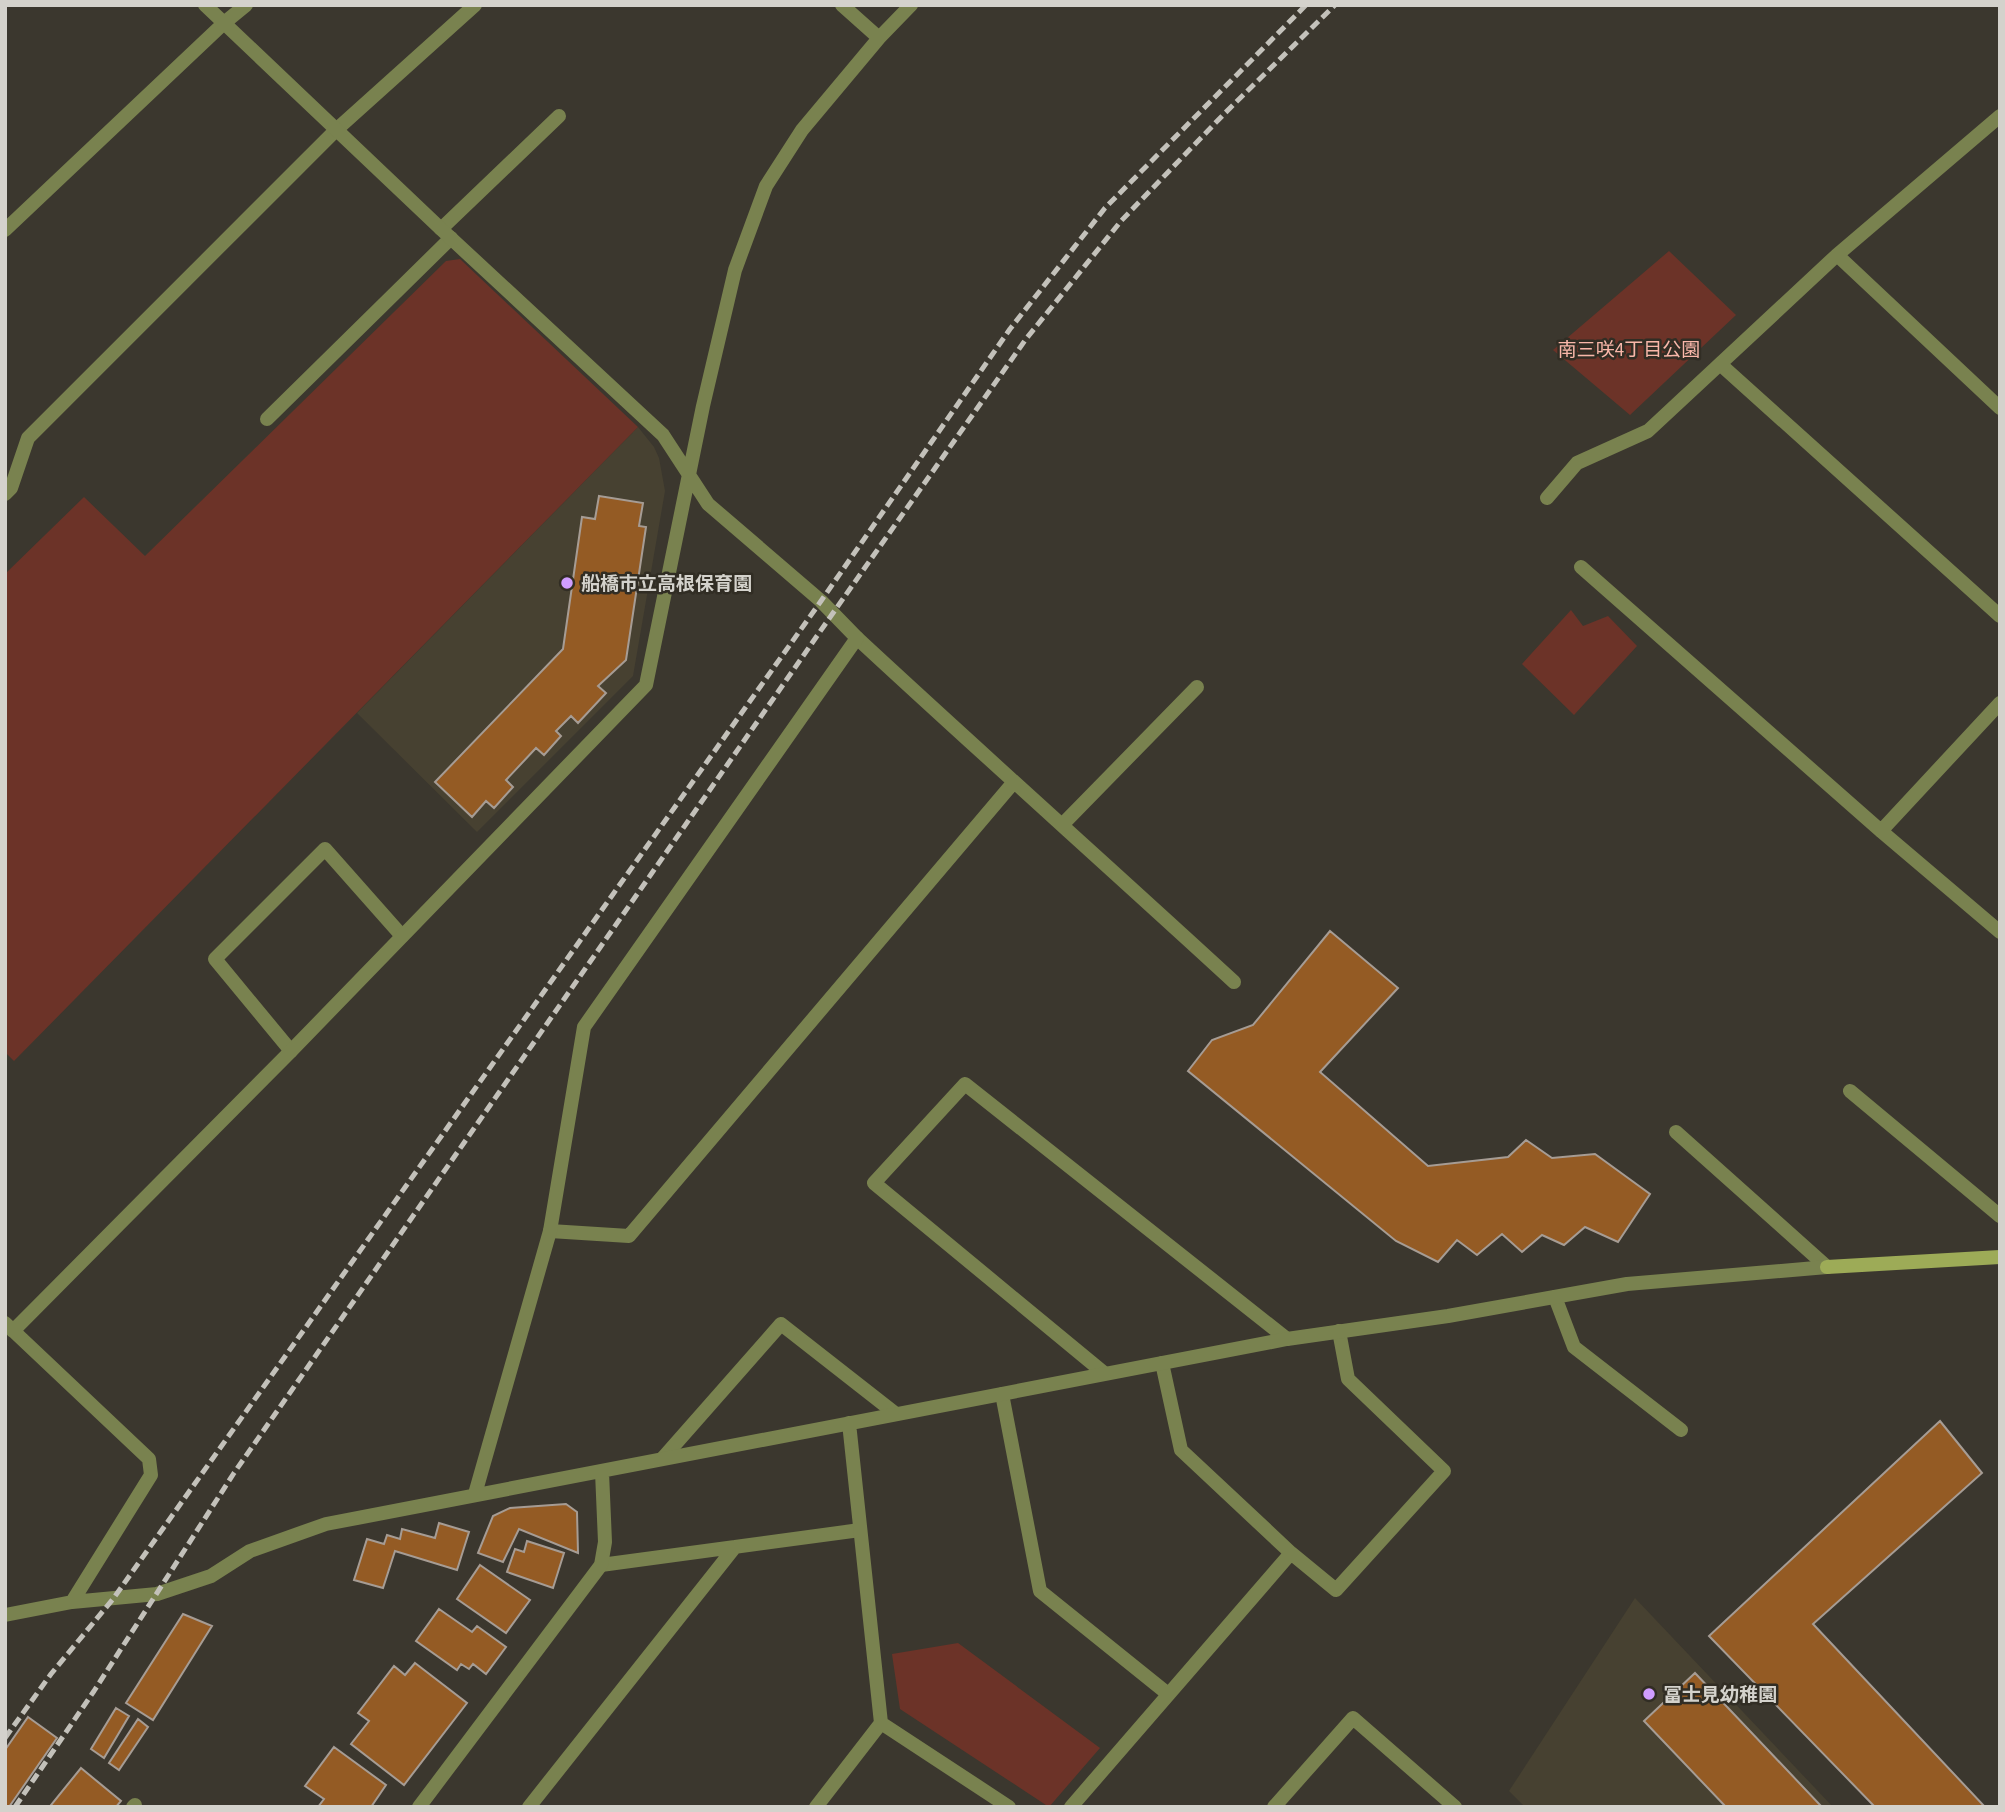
<svg xmlns="http://www.w3.org/2000/svg" width="2005" height="1812" font-family="'Source Sans 3','Noto Sans JP',sans-serif">
	<style>
		.built { fill: #474131 }
		.green { fill: #6c3328 }
		.building { fill: #945b24; stroke: #a69c94; stroke-width: 2 }
		.lines { fill: none; stroke-linecap: round; stroke-linejoin: round }
		.lane { stroke: #79824f; stroke-width: 14 }
		.street { stroke: #79824f; stroke-width: 14 }
		.secondary { stroke: #9dab57; stroke-width: 14 }
		.rail { stroke: #c3c1ba; stroke-width: 5; stroke-dasharray: 10 5; stroke-linecap: butt }
		.poi-dot { fill: #d09dff; stroke: #312d24; stroke-width: 2.5 }
		.labels { text-anchor: middle; stroke-width: 5; stroke-linejoin: round; paint-order: stroke }
		.park-label { font-size: 19px; fill: #f9b7a9; stroke: #312d24 }
		.poi-label { font-size: 19px; font-weight: bold; fill: #d4d2cc; stroke: #312d24; text-anchor: start }
	</style>
	<rect width="100%" height="100%" fill="#3b372e"/>
	<path class="built" d="M638 427 654 447 659 458 665 491 633 676 477 832 357 713Z
		M1635 1598 1833 1807H1525L1509 1791Z"/>
	<path class="green" d="M1669 251 1736 315 1630 415 1553 350Z
		M460 259 638 427 14 1061 5 1052V574L84 497 145 556 446 261Z
		M1571 610 1583 626 1608 616 1637 646 1574 715 1522 664Z
		M958 1643 1100 1748 1049 1807 900 1709 892 1654Z"/>
	<path class="building" d="M599 496 643 503 639 526 646 527 626 660 598 686 606 693 578 723 571 716 556 731 561 736 544 755 536 748 506 780 513 787 494 808 486 801 472 817 435 782 563 649 582 517 595 519Z
		M1330 931 1398 988 1320 1072 1428 1166 1508 1157 1526 1140 1552 1158 1595 1154 1650 1194 1618 1242 1585 1227 1564 1245 1542 1235 1522 1252 1502 1234 1477 1255 1457 1240 1438 1262 1396 1241 1188 1071 1212 1040 1253 1025Z
		M1940 1421 1982 1473 1813 1624 1985 1807H1875L1709 1636Z
		M566 1504 577 1512 578 1553 519 1529 503 1562 478 1553 493 1516 510 1508Z
		M439 1523 469 1532 457 1570 395 1551 383 1588 354 1580 367 1539 384 1544 387 1535 400 1539 402 1529 435 1538Z
		M527 1541 564 1553 553 1588 507 1572 515 1549 524 1552Z
		M480 1565 530 1600 506 1633 457 1599Z
		M439 1609 472 1632 477 1626 506 1647 486 1674 473 1664 469 1669 461 1664 457 1670 416 1641Z
		M183 1614 212 1626 153 1720 126 1703Z
		M415 1663 467 1703 404 1785 351 1744 369 1721 358 1713 394 1666 405 1675Z
		M1695 1673 1822 1807H1726L1644 1721Z
		M116 1708 129 1716 104 1758 91 1749Z
		M28 1717 57 1738 9 1807H5V1750Z
		M138 1719 148 1727 119 1770 109 1763Z
		M334 1747 386 1785 371 1807H318L324 1799 305 1786Z
		M81 1768 121 1801 116 1807H54L51 1805Z"/>
	<g class="lines">
		<path class="lane" d="M441 229 559 116
			M267 419 451 238
			M5 494 11 488 28 438 336 130 475 5
			M857 638C982 754 1109 867 1234 982
			M1063 824 1197 687
			M291 1051 215 959 325 849 402 936
			M1850 1091 2000 1216
			M1676 1132 1827 1267
			M550 1231 629 1236 1013 783
			M1555 1297 1574 1347 1681 1430
			M1162 1363 1181 1450 1291 1553 1336 1590 1444 1471 1348 1379 1339 1331
			M1104 1373 874 1183 965 1084 1287 1339
			M1002 1394 1040 1591 1168 1694
			M663 1458 781 1324 896 1414
			M601 1565 860 1530
			M529 1807 735 1547
			M1071 1807 1291 1553
			M1274 1807 1353 1718 1455 1807"/>
		<path class="street" d="M205 5 441 229 663 435 708 504 821 601 857 638 584 1027 550 1231 475 1494
			M842 5 879 38
			M5 230 224 23 246 5
			M1837 255 2000 408
			M1720 364 2000 616
			M1547 498 1577 463 1648 431 1837 255 2000 116
			M1581 567 1881 831 2000 932
			M1881 831 2000 703
			M5 1323 149 1459 151 1475 72 1602
			M13 1331 291 1051 646 685 703 406 735 270 766 186 802 130 879 38 911 5
			M849 1423 881 1723 1009 1807
			M5 1615 72 1602 157 1594 211 1576 250 1551 326 1524 1287 1339 1448 1316 1627 1284 1827 1267
			M133 1807 135 1805
			M419 1807 601 1565 605 1542 602 1472
			M816 1807 881 1723"/>
		<path class="secondary" d="M1827 1267 2000 1257"/>
		<path class="rail" d="M5 1738 51 1674 113 1599 821 601 1010 329 1105 208 1306 5
			M15 1807 94 1691 234 1473 833 613 1026 339 1121 221 1224 114 1335 5"/>
	</g>
	<g class="poi-dot">
		<circle cx="567" cy="583" r="7"/>
		<circle cx="1649" cy="1694" r="7"/>
	</g>
	<g class="labels">
		<g class="park-label">
			<text x="1629" y="356">南三咲4丁目公園</text>
		</g>
		<g class="poi-label">
			<text x="581" y="590">船橋市立高根保育園</text>
			<text x="1663" y="1701">冨士見幼稚園</text>
		</g>
	</g>
	<rect width="2005" height="1812" fill="none" stroke="#d4d2cc" stroke-width="14"/>
</svg>
